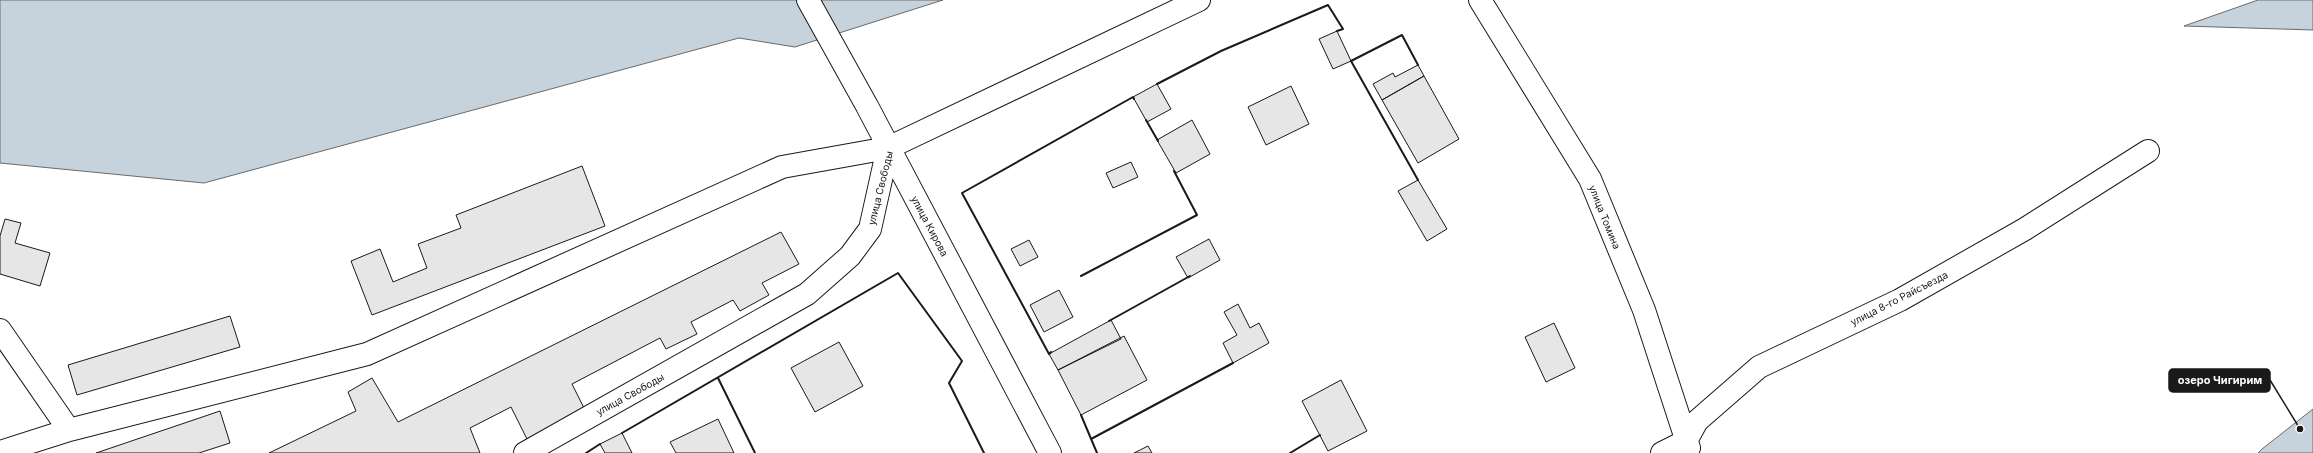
<svg xmlns="http://www.w3.org/2000/svg" width="2313" height="453" font-family="Inter,sans-serif">
	<style>
		.water { fill: #c6d2dc; stroke: #6a6a6a }
		.building { fill: #e6e6e6; stroke: #1a1a1a }
		.lines { fill: none; stroke-linecap: round; stroke-linejoin: round }
		.minor-casing { stroke: #1a1a1a; stroke-width: 24 }
		.minor { stroke: #fff; stroke-width: 22 }
		.wall { stroke: #1a1a1a; stroke-width: 2 }
		.labels { text-anchor: middle; stroke-width: 3; stroke-linejoin: round; paint-order: stroke }
		.street-label { font-size: 10px; fill: #1a1a1a; stroke: #fff }
		.leader { fill: none; stroke: #1a1a1a; stroke-width: 1.5 }
		.callout-dot { fill: #1a1a1a; stroke: #fff; stroke-width: 1.5 }
		.callout { fill: #1a1a1a; stroke: #1a1a1a; stroke-width: 1.5 }
		.callout-label { font-size: 11px; text-anchor: middle; font-weight: bold; fill: #fff }
	</style>
	<rect width="100%" height="100%" fill="#fff"/>
	<path class="water" d="M0 0H943L795 47 739 38 204 183 0 163Z
		M2258 0H2313V30L2184 26Z
		M2313 409V453H2258L2262 449Z"/>
	<path class="building" d="M1337 31 1351 61 1333 69 1319 39Z
		M1418 65 1424 76 1382 100 1373 84 1393 73 1395 77Z
		M1424 76 1459 139 1418 163 1382 100Z
		M1157 84 1171 109 1147 122 1133 97Z
		M1291 86 1309 124 1266 145 1248 107Z
		M1192 120 1210 154 1176 173 1157 140Z
		M1131 162 1138 177 1113 188 1106 173Z
		M582 166 605 226 372 315 351 261 380 249 393 282 427 268 418 244 461 228 456 215Z
		M1418 180 1447 229 1427 241 1398 191Z
		M5 219 21 223 15 243 50 253 40 286 0 274V236Z
		M781 232 799 264 762 283 769 295 740 311 733 300 691 322 697 334 666 349 660 338 572 384 584 408 527 439 511 407 470 428 480 453H269L356 411 348 392 372 378 398 422Z
		M1209 239 1220 260 1188 278 1176 257Z
		M1029 240 1038 257 1020 266 1011 249Z
		M1059 290 1073 317 1044 332 1030 305Z
		M1238 304 1250 328 1259 323 1269 343 1233 363 1223 343 1237 335 1224 312Z
		M230 316 240 347 77 395 68 365Z
		M1111 320 1121 339 1058 370 1049 354Z
		M1554 323 1575 368 1546 382 1525 337Z
		M1124 336 1147 380 1081 415 1058 370Z
		M839 342 863 386 815 412 791 368Z
		M1341 380 1367 431 1328 451 1302 401Z
		M220 411 230 443 199 453H96Z
		M718 419 734 453H676L670 442Z
		M622 433 632 453H605L600 444Z
		M1148 446 1152 453H1134Z"/>
	<g class="lines">
		<defs>
			<path id="minor" d="M808 0 867 106 1050 453
				M1480 0 1590 179 1644 310 1689 448
				M0 330 69 430 367 354 782 167 888 148 1199 0
				M0 452 69 430
				M525 453 807 294 850 256 870 229 888 148
				M1662 453 1686 441 1697 421 1759 367 1900 300 2025 229 2148 151"/>
		</defs>
		<use href="#minor" class="minor-casing"/>
		<use href="#minor" class="minor"/>
		<path class="wall" d="M1418 65 1402 35 1351 61 1418 180
			M1157 84 1221 51 1328 5 1343 29 1337 31
			M1146 120 1158 141
			M1081 276 1197 215 1174 171
			M1109 321 1190 276
			M1051 352 1049 354 962 193 1133 97 1134 99
			M718 378 755 453
			M1081 415 1097 453
			M622 433 898 273 962 361 949 383 984 453
			M1091 439 1233 363
			M586 453 600 444
			M1290 453 1320 435"/>
	</g>
	<g class="labels">
		<g class="street-label">
			<text transform="translate(880 188) rotate(-76)" y="4">улица Свободы</text>
			<text transform="translate(1605 217) rotate(68)" y="4">улица Томина</text>
			<text transform="translate(930 226) rotate(62)" y="4">улица Кирова</text>
			<text transform="translate(1899 298) rotate(-27)" y="4">улица 8-го Райсъезда</text>
			<text transform="translate(630 394) rotate(-29)" y="4">улица Свободы</text>
		</g>
	</g>
	<path class="leader" d="M2300 429L2270 380"/>
	<circle class="callout-dot" cx="2300" cy="429" r="4"/>
	<rect class="callout" x="2169" y="369" width="101" height="23" rx="4"/>
	<g class="callout-label">
		<text x="2220" y="384">озеро Чигирим</text>
	</g>
</svg>
